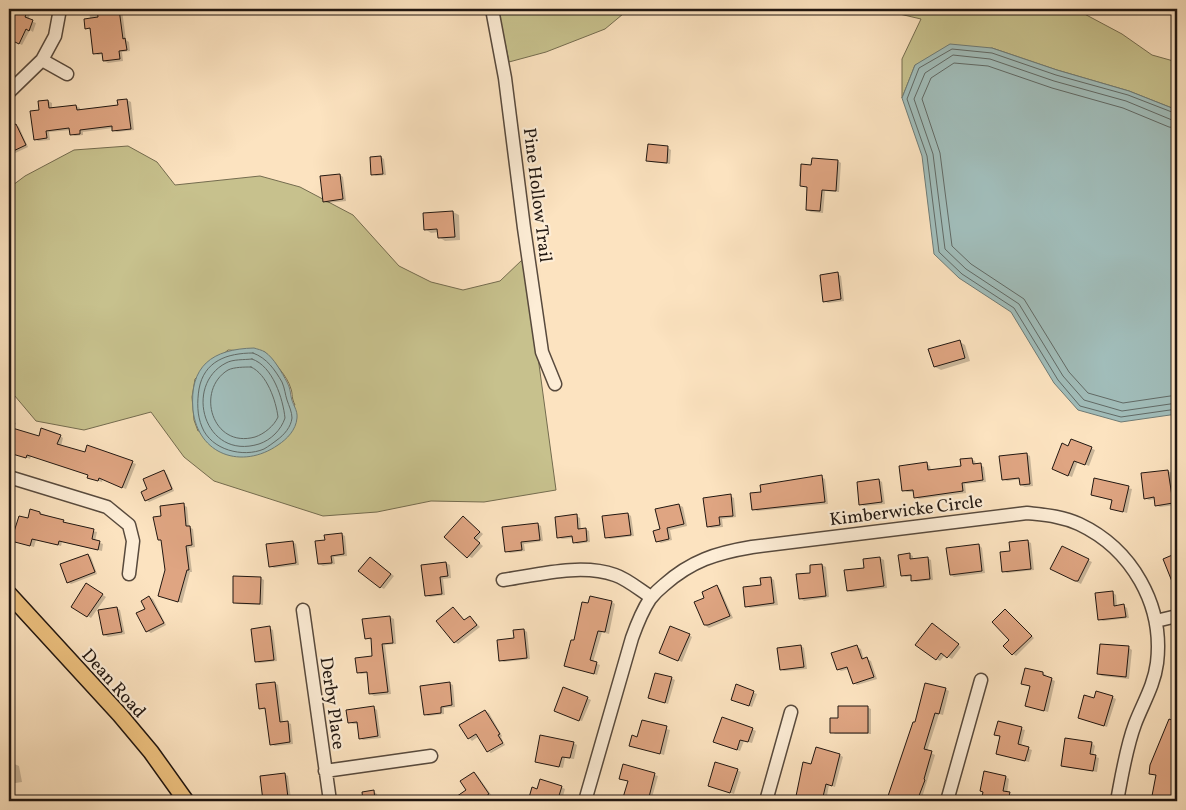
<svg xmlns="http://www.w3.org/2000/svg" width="1186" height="810" font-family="Vollkorn,serif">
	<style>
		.green { fill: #c7c18d; stroke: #746c4f; fill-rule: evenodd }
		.water { fill: #a1bdba; stroke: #6e7b76 }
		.shadow { fill: #0003 }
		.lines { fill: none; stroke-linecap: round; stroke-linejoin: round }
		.shore { stroke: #616a66; stroke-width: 1 }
		.building { fill: #dfa582; stroke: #211711 }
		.minor-casing { stroke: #584a3d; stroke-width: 15 }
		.major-casing { stroke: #211711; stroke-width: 18 }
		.minor { stroke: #fdedd6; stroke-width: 12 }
		.major { stroke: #eec280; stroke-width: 15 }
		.labels { text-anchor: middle; stroke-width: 4.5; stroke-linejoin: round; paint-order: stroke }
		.street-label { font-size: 18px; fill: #211711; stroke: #fdedd6 }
	</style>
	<rect width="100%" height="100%" fill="#fce3c0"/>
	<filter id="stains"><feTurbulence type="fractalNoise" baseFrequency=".004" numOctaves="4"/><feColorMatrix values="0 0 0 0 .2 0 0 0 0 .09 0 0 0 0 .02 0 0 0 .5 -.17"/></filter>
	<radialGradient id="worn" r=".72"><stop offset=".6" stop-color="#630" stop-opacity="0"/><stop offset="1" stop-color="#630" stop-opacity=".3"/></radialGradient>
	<path class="green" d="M498 9H629L605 29 546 52 509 62Z
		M878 9H1077V10L1122 34 1152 55 1177 62V110L1129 91 1057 70 992 48 915 65 902 98V59L921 19Z
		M128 146 157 162 175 185 260 176 300 187 353 215 399 266 431 282 463 290 500 281 522 260 538 357 556 490 484 502 431 501 377 512 323 516 214 481 184 457 151 412 84 430 36 421 9 389V188L25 176 74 150ZM228 350 265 352C274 363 287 375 291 389 293 395 291 397 295 405L198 431 194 420 192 397 195 379Z"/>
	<path class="water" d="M950 44 992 48 1057 70 1129 91 1177 110V414L1121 422 1078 410 1054 383 1011 312 959 278 934 254 922 156 902 98 915 65Z
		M254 348C257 349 262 350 265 352 274 358 282 373 287 382 290 388 290 390 291 396 292 404 298 410 297 418 296 430 287 439 278 445 242 470 198 455 193 410 189 366 212 349 254 348Z"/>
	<path class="shadow" d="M9 9H32L28 20 36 23 33 32 30 30 22 45 14 41 9 53Z
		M89 9H124L122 10 126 40 129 42 130 51 122 52 123 61 108 63 104 61 103 54 98 55 94 53 92 30 86 28 90 19Z
		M840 9H855L854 15 843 13 840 11Z
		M127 100 131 102 134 130 117 132 113 130V128L83 132V135L75 136 71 134V130L49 132 50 140 38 141 35 139 41 111 48 101 52 103V109L76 106 80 108V110L119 106Z
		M16 125 19 127 28 147 9 156V129Z
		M668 148 671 150 670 164 651 162 647 160Z
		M381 157 384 159 386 175 376 176 372 174Z
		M838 161 841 163 839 192 825 191 823 213 811 212 807 210 809 188 801 185 812 166Z
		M340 175 343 177 346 201 327 203 324 201Z
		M453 212 459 215 460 240 445 241 439 237V232L431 233 425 229Z
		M838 274 841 276 844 301 828 303 824 301Z
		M960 342 965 345 970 361 941 370 935 367Z
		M9 420 16 423 13 430 39 438 60 436 63 438 61 446 86 453 88 446 136 464 126 489 103 479 102 482 92 479 89 475 31 456 30 459 9 451Z
		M1071 440 1095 450 1089 466 1078 461 1072 477 1057 471Z
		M1026 454 1030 456 1033 486 1025 487 1021 485V479L1007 481 1003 479Z
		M971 459 975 461 976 465H980L984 467 986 482 965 484 966 493 919 499 915 497 914 492H907L904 490 927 464 930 466 931 471 962 467Z
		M1168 471 1172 473 1176 505 1160 507 1156 505 1155 499 1149 500 1145 498 1142 475Z
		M164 472 167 474 174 491 149 502 146 500 149 490Z
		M821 477 825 479 828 504 757 511 754 509 762 493Z
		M879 480 882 482 885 504 864 506 861 504Z
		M1095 480 1132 489 1127 513 1112 509 1113 501 1092 495Z
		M730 496 734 498 736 517 722 519 723 527 711 528 708 526Z
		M183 505 187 507 189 527 193 529 195 547 189 548 192 572H190L182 603 162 597 166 570 163 541 159 539 163 517Z
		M679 505 683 507 687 526 670 530 672 540 661 543 657 541 661 530Z
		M40 513 63 521 67 524 97 532 95 541 103 544 102 551 62 542 61 546 36 540 34 547 16 542 29 520Z
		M628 514 631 516 634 536 610 539 606 537Z
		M576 516 580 518 581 530 585 529 589 531 590 542 577 544 574 542 573 538 562 539 558 537Z
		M467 520 483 534 477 541 483 546 472 558 468 556Z
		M537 524 541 526 543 541 524 544 525 551 510 553 506 551Z
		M341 534 345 536 347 556 334 557 335 564 323 566 319 564Z
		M1027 541 1031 543 1034 570 1007 573 1004 571 1012 552Z
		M293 542 296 544 299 565 274 568 270 566Z
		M979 545 982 548 985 573 954 577 951 575Z
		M1062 548 1092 562 1081 584 1055 571Z
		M909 554 913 556V560L927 558 931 560 933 580 916 582 913 580 912 576 906 577 902 575Z
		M88 555 91 557 97 574 71 584 68 582Z
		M880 558 884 560 887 588 851 592 848 590 866 569 865 560Z
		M374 560 394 576 384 589 380 587Z
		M446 563 450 565 451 578 443 579 445 595 430 597 426 595Z
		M822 565 826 567 829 597 804 601 800 598 812 574Z
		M261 578 264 580 263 605 237 604 234 602Z
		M771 578 774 580 778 605 750 608 747 606 762 586Z
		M87 585 106 597 91 618 72 606Z
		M717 587 720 589 733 618 709 628 706 626 696 603 706 598Z
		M1112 592 1116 595 1117 606H1124L1127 608 1129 618 1103 621 1099 619Z
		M149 597 153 599 166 625 151 633 147 631V609Z
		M612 602 615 604 609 634 602 632 593 662 600 665 597 675 565 665 575 642Z
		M117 608 120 610 125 634 108 637 104 635Z
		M453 609 465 621 470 617 480 627 458 644 455 642Z
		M1006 611 1034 638 1016 656 1013 654Z
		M390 617 394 619 396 644 385 645 391 694 374 696 371 694 368 673 361 674 358 672 374 657 372 640 366 638Z
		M936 627 961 647 952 659 945 655 940 661 936 659Z
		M269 628 273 630 277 661 259 663 256 661Z
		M524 630 527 632 530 659 504 662 500 660Z
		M689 635 692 637 682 662 664 654Z
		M1101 645 1129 648 1132 650 1129 679 1102 676 1098 674Z
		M801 646 804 648 807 669 784 671 781 669Z
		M857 647 861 649 864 660 867 659 871 661 877 679 857 685 854 683 849 669 841 671 838 669Z
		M1043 673 1046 675V677L1055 681 1048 712 1026 706 1031 686 1023 683Z
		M671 678 675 680 668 704 649 698Z
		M275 683 278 685 283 723 287 722 291 724 293 744 275 746 271 744 267 710 260 708Z
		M449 683 453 685 455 707 444 708V714L428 716 425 714Z
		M737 686 757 694 752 707 736 701Z
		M945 689 949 691 943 715 939 714 927 751 935 755 921 801 892 800 916 724Z
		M1112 697 1116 699 1107 727 1079 718 1095 699Z
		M587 698 591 700 582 721 559 712Z
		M867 707 871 709V734H835L832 732 839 719Z
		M374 708 377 710 381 738 363 740 360 738 358 724H353L349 722Z
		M485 711 489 713 502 736 501 737 503 741 488 750 479 736 472 741 469 738Z
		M1170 721 1177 724V801H1153L1157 776 1150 773Z
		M642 722 670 730 664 755 630 745 638 738Z
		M999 723 1025 730 1021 746 1032 750 1029 762 997 754 1001 736 996 734Z
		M752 729 756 731 752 743 744 741 740 751 718 744Z
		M504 743 505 745 491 753 489 752Z
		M573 743 577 745 574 759 565 758 563 768 536 762Z
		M1092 743 1095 746 1093 756 1099 758 1097 772 1065 767 1062 765Z
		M9 747 12 763 19 766 22 782 9 784Z
		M840 755 843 757 835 787 829 785 826 801H796L800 778 812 765Z
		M624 766 658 776 651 801H624L629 782 620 778Z
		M737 770 741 772 734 794 710 786Z
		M474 773 477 775 492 796 485 801H452L468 790Z
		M285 774 288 776 291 799 273 801 265 800Z
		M1006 777 1009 779 1006 801H983L985 792Z
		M561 787 565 789 562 800 555 798 554 801H529L533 788 538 790Z
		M374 792 377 794 378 798 389 796 393 799V801H364L363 793Z
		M1011 794 1013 796 1011 801H1009Z
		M1065 796 1084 801H1063Z"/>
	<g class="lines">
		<path class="shore" d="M1177 114 1128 95 1056 75 992 53 952 49 919 68 907 99 927 156 939 252 962 274 1014 308 1058 380 1080 406 1121 417 1177 409
			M1177 121 1172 120 1126 101 1054 81 990 59 953 55 925 73 914 99 933 154 945 249 966 269 1019 304 1063 376 1084 400 1122 411 1177 403
			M1177 128 1169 127 1123 108 1052 88 988 66 954 63 931 78 922 99 940 153 952 246 971 264 1024 299 1069 372 1088 393 1123 403 1177 395
			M253 353C267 358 275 370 282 382 285 389 285 394 287 400 289 406 292 412 292 418 291 427 284 435 277 440 273 443 269 446 264 449 243 458 211 450 202 427 197 415 197 402 199 389 204 361 227 353 253 353Z
			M252 359C273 366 283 399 285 418 281 430 271 440 259 444 204 461 183 385 226 363 233 359 244 360 252 359Z
			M251 367C267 374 276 401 278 417 274 426 264 434 255 437 212 449 195 390 228 370 234 367 245 367 251 367Z"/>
	</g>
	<path class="building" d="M9 9H28L25 17 33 20 29 31 26 29 19 44 9 39Z
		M97 9H119L123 39 125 38 127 50 119 51 120 59 103 61 102 53 93 54 90 28 85 29 84 19 98 17Z
		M127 99 131 129 112 131V126L80 130V134L70 135 69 128 46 131 47 138 34 140 30 111 39 110 38 101 48 100 49 108 76 105 77 110 118 105 117 100Z
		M16 124 26 145 9 153V127Z
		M648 144 668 146 667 163 646 161Z
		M381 156 383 174 371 175 370 157Z
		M812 158 838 160 836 191 822 190 820 211 806 210 807 187 800 186 801 164 811 165Z
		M340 174 343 199 323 202 320 176Z
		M453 211 455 237 438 238 437 229 424 230 423 213Z
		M838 272 841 299 823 302 820 275Z
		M960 340 965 358 934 367 928 349Z
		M9 427 39 436 41 428 61 435 57 444 85 452 87 445 133 461 122 488 99 478 98 481 87 478 88 475 27 455 26 458 9 453Z
		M1071 439 1092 447 1085 465 1074 461 1068 476 1052 469 1062 443 1068 446Z
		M1027 453 1030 484 1020 485 1019 478 1002 480 999 456Z
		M972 458 973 464 981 463 983 480 962 483 963 491 914 498 913 490 902 491 899 466 927 462 928 470 961 466 960 459Z
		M164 470 172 489 145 501 141 492 147 489 143 479Z
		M1168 470 1173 503 1155 506 1154 497 1144 499 1141 473Z
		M822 475 825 502 752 510 750 493 761 492 760 485Z
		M1094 478 1129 486 1123 512 1110 509 1112 500 1091 495Z
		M879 479 882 502 859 505 857 482Z
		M731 494 733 516 719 517 720 525 707 527 703 498Z
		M184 503 186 526H190L192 545 186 546 189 570H187L178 602 158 596 165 570 161 540H158L153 517 161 516 160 506Z
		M679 504 684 524 667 528 669 539 656 542 653 531 660 529 655 509Z
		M30 509 40 512V514L64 520 63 522 94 529 92 539 100 541 98 550 59 541 58 545 32 539 30 546 11 541 19 516 28 518Z
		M628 513 631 535 605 538 602 516Z
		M577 514 578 529 586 528 587 541 573 543 572 536 557 538 555 517Z
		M463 516 480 532 474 538 480 543 467 558 444 537Z
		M538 523 540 540 521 542 522 550 505 552 502 527Z
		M342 533 344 554 331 556 332 563 318 564 315 541 325 540 324 535Z
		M1028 540 1031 569 1002 572 1000 552 1010 551 1009 542Z
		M293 541 296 563 269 567 266 544Z
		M979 544 982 571 950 575 946 548Z
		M1062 546 1089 559 1078 581H1075L1050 569Z
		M910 553V559L928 557 930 579 911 581V575L901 576 898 555Z
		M1177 553V594L1163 559Z
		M88 554 95 572 67 583 60 564Z
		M370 557 391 574 380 588 358 571Z
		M880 557 884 586 847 591 844 570 864 568 863 559Z
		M446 562 448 576 440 577 442 594 425 596 421 565Z
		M822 564 826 596 799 599 796 574 810 573V565Z
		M233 576 261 577 260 604 233 603Z
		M771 577 774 603 745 607 743 587 761 585 760 578Z
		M86 583 103 594 87 617 71 607Z
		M717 585 730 616 708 625H704L694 602 704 598 702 592Z
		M1113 591 1114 606 1124 604 1126 617 1098 620 1095 593Z
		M149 596 164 623 146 632 136 613 145 609 141 601Z
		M590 596 612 601 605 632 598 631 590 660 597 662 594 674 564 666 571 640H574L582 602 588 603Z
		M117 607 122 632 103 635 98 610Z
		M453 607 464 620 470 616 477 625 454 643 436 621Z
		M1005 609 1032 636 1012 655 1003 646 1009 640 992 622Z
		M390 616 393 643 382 644 388 692 369 694 367 672 357 673 355 658 372 656 371 638 365 639 362 619Z
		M932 623 959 644 947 658 941 653 936 660 915 645Z
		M270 626 274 660 255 662 251 629Z
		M670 626 690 634 678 661 659 653Z
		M524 629 527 658 499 661 497 640 514 638 513 630Z
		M1100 644 1129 646 1126 677 1097 674Z
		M801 645 804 667 780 670 777 648Z
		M857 645 862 659 867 657 874 677 853 684 847 667 837 670 831 653Z
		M1025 668 1043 672V675L1052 678 1044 711 1025 706 1030 686 1021 684Z
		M655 673 672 677 665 703 648 698Z
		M275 682 280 722 288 721 290 742 270 745 265 708 259 709 256 684Z
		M450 682 452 705 441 707V713L424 715 420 686Z
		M925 683 946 688 939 714 935 713 924 749 932 751 924 779 925 780 917 801H894L887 799 913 722H915Z
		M736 684 754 691 749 706 731 700Z
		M563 687 588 697 579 721 554 711Z
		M1096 691 1113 696 1104 726 1078 718 1084 695 1094 698Z
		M374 706 378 736 359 739 357 722 348 723 346 710Z
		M838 706H868V733H830V718H838Z
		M485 710 500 734 498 735 503 743 487 752 476 734 468 739 459 725Z
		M722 717 753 728 748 742 740 740 737 750 713 742Z
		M1169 719 1177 722V801H1151L1156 775 1149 774 1150 765Z
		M642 720 667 726 660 754 629 746 632 735 637 737Z
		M998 721 1022 727 1018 744 1029 747 1025 761 996 754 1000 736 994 735Z
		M540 735 574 742 570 758 562 757 559 767 535 762Z
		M1065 738 1092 742 1090 754 1096 755 1093 771 1061 766Z
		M816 747 840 754 832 786 826 784 822 801H795L803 762 811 764Z
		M715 762 738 769 730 793 708 786Z
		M623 764 655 773 648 801H622L628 781 619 779Z
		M984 771 1006 776 1003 791 1010 792 1008 801H981L983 792 980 791Z
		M474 772 489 794 479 801H450L466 790 460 781Z
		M285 773 288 798 263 801 260 776Z
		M540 779 562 786 558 799 552 797 550 801H528L532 787 537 789Z
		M374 790 375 801H363L362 792Z"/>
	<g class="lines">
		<defs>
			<path id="minor" d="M492 9 505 78 524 228 542 352 555 384
				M42 60 67 74
				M9 92 42 60 55 36 60 9
				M9 477 107 507 129 525 133 541 129 574
				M503 580C537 575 581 563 615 575 627 579 640 590 651 597
				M303 610 330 801
				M1156 621 1177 616
				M325 771 431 756
				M585 801 632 638C637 624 642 611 650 599 654 594 659 589 664 585 691 561 716 553 752 547L1027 513C1045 515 1062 516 1079 524 1132 549 1164 605 1157 663 1154 686 1143 703 1135 724 1126 748 1122 775 1117 801
				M766 801 791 712
				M947 801 981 680"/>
			<path id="major" d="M9 594 120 715 151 752 186 801"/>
		</defs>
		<use href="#minor" class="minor-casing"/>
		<use href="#major" class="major-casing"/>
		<use href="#minor" class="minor"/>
		<use href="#major" class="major"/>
	</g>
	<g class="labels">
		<g class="street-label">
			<text transform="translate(538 195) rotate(83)" y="6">Pine Hollow Trail</text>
			<text transform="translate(906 510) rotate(-7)" y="6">Kimberwicke Circle</text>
			<text transform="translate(114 683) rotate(48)" y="6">Dean Road</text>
			<text transform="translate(333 703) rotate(82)" y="6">Derby Place</text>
		</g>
	</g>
	<rect width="1186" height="810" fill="none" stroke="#fce3c0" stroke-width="30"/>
	<rect x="10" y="10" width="1166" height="790" fill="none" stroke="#211711" stroke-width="2.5"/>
	<rect x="15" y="15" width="1156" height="780" fill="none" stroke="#211711"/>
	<rect width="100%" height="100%" filter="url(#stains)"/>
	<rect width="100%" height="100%" fill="url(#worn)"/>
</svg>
